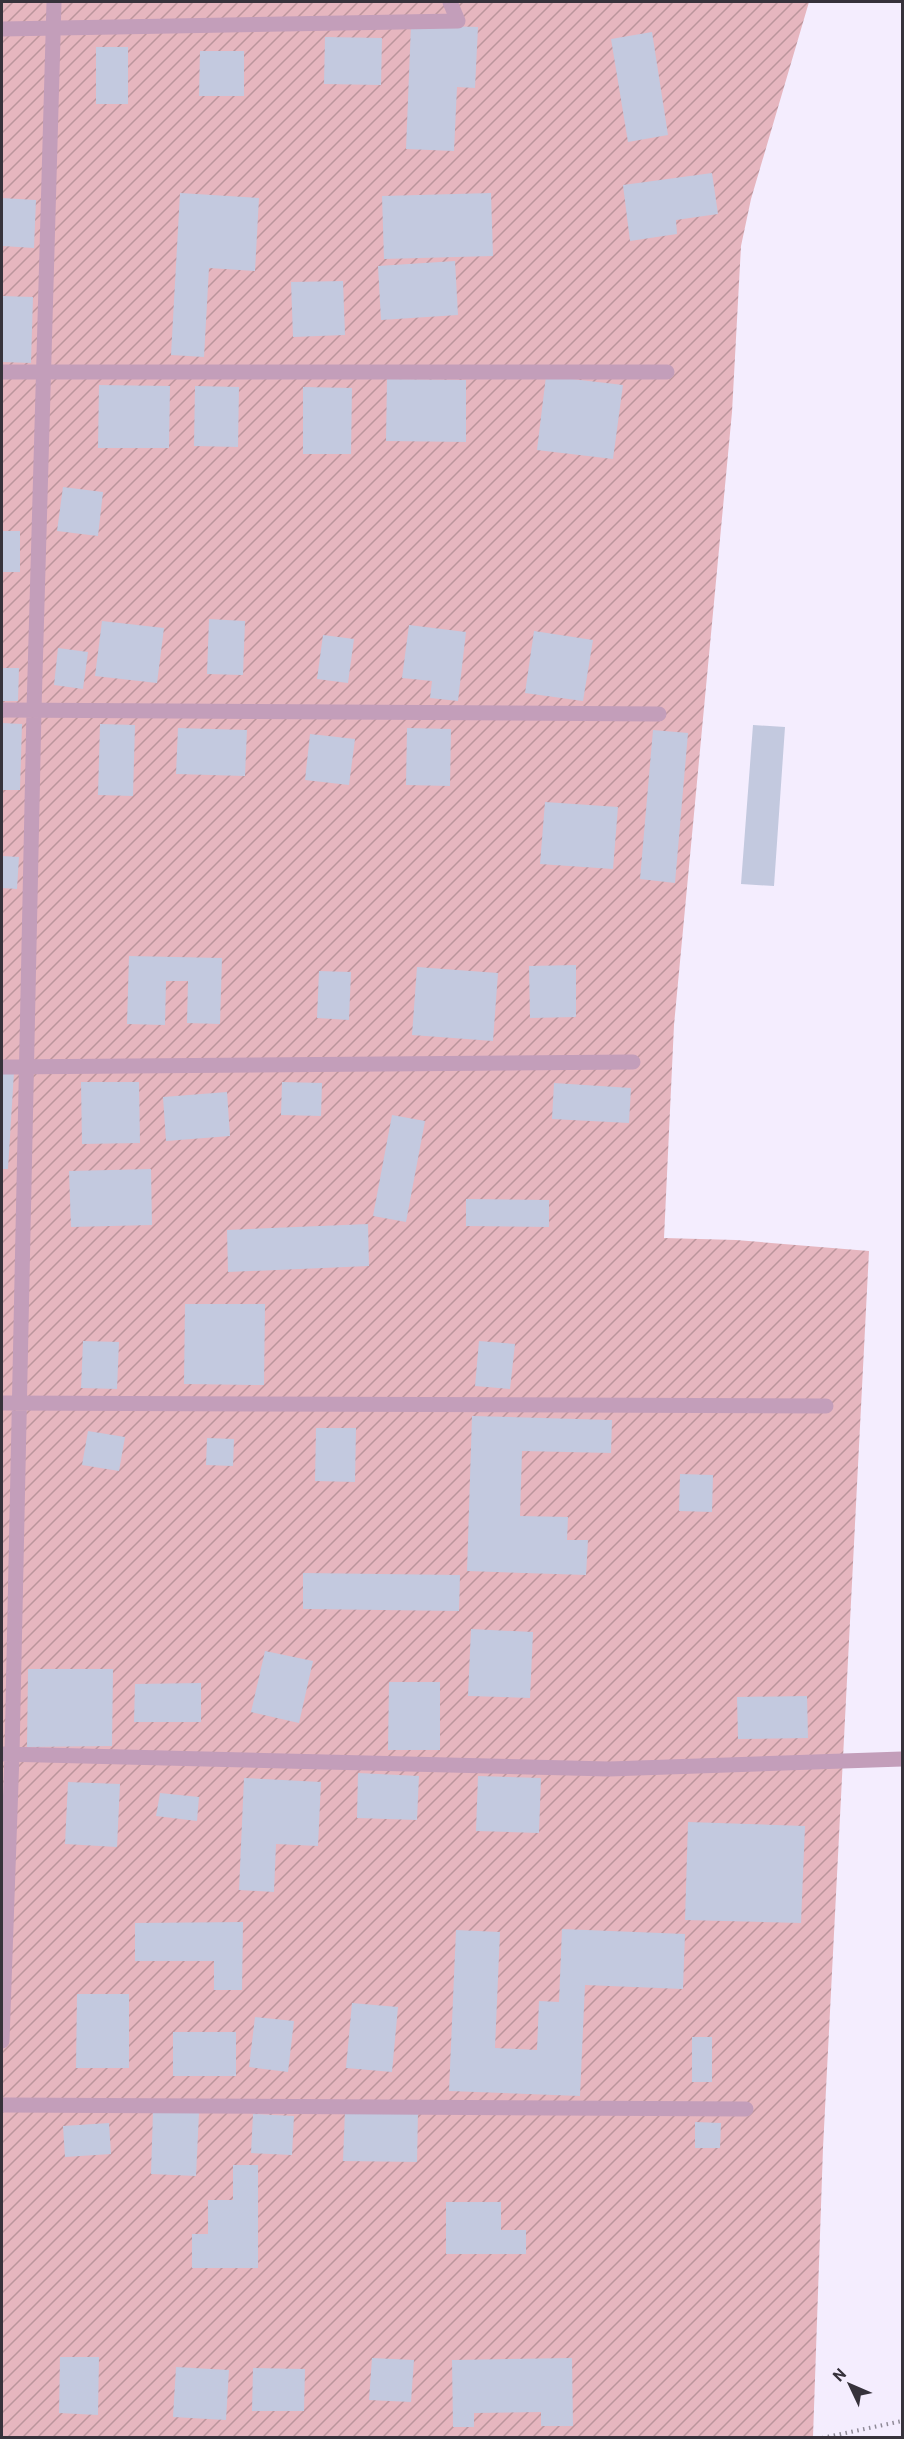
<svg xmlns="http://www.w3.org/2000/svg" width="904" height="2439" font-family="Barlow,sans-serif">
	<style>
		.garden { fill: url(#garden-furrows) }
		.building { fill: #c3c9df }
		.lines { fill: none; stroke-linecap: round; stroke-linejoin: round }
		.path { stroke: #8f8a97; stroke-width: 4; stroke-dasharray: 1.5 4.5; stroke-linecap: butt }
		.minor { stroke: #c39eba; stroke-width: 15 }
	</style>
	<defs>
		<pattern id="garden-furrows" width="10" height="10" patternUnits="userSpaceOnUse" patternTransform="scale(1.5)"><rect width="10" height="10" fill="#e6b6bf"/><path d="M-1 1l2-2M0 10L10 0M9 11l2-2" fill="none" stroke="#bb959c"/></pattern>
	</defs>
	<rect width="100%" height="100%" fill="#f4edfe"/>
	<path class="garden" d="M2 2H809L751 199 741 246 732 412 674 1025 664 1238 736 1240 869 1251 823 2148 813 2437 2 2438Z"/>
	<path class="building" d="M411 25 478 27 475 88 457 87 454 151 406 149Z
		M652 32 668 135 628 142 611 39Z
		M325 37 382 38 381 85 324 84Z
		M96 47H128V104H96Z
		M200 51H244V96H199Z
		M712 173 718 214 676 220 677 234 630 241 623 185Z
		M180 193 259 198 255 271 209 268 204 357 171 355Z
		M491 193 493 256 384 259 382 196Z
		M2 198 36 200 34 248 2 246Z
		M455 261 458 315 381 320 378 266Z
		M343 281 345 335 293 337 291 282Z
		M2 296 33 297 31 363 2 362Z
		M546 376 623 385 613 459 537 450Z
		M387 379 466 380V442L386 441Z
		M99 385 170 386 169 448H98Z
		M195 386 239 387 238 447 194 446Z
		M303 387 352 388 351 454H303Z
		M63 487 103 492 98 536 57 531Z
		M2 531H20V572H2Z
		M209 619 245 621 243 675 207 674Z
		M102 621 164 628 157 683 95 676Z
		M409 625 466 632 458 701 430 698 432 681 402 678Z
		M534 631 593 640 583 701 525 693Z
		M323 635 354 639 348 683 317 679Z
		M58 648 88 652 83 689 54 685Z
		M2 668H19L18 701H2Z
		M2 723 22 724 20 790H2Z
		M100 724 135 725 133 796 98 795Z
		M753 725 785 727 774 886 741 884Z
		M178 728 247 730 245 776 176 774Z
		M407 728 451 729 450 786 406 785Z
		M653 730 688 733 675 883 640 879Z
		M310 734 355 739 349 785 305 780Z
		M545 802 618 807 613 869 540 864Z
		M2 856 19 857 17 889 2 888Z
		M129 956 222 958 220 1024 187 1023 188 981H166L165 1025 127 1024Z
		M576 965V1017L530 1018 529 966Z
		M417 967 498 973 493 1041 412 1035Z
		M319 971 351 972 349 1020 317 1018Z
		M2 1072H14L8 1169H2Z
		M81 1082H139L140 1143 82 1144Z
		M282 1082 322 1083 321 1116 281 1115Z
		M554 1083 631 1088 629 1123 552 1119Z
		M227 1092 230 1136 166 1141 163 1097Z
		M392 1115 425 1121 406 1222 373 1216Z
		M151 1169 152 1225 71 1227 69 1171Z
		M466 1199 549 1200V1227L466 1226Z
		M368 1224 369 1266 228 1272 227 1230Z
		M185 1304H265L264 1385 184 1384Z
		M83 1341 119 1342 117 1389 81 1388Z
		M479 1341 515 1344 510 1389 475 1386Z
		M472 1416 612 1420 611 1453 522 1451 520 1516 568 1517 567 1540H588L586 1575 467 1571Z
		M316 1428H356L355 1482 315 1481Z
		M88 1431 125 1437 119 1471 82 1465Z
		M207 1438 234 1439 233 1466 206 1465Z
		M680 1474 713 1475 712 1512 679 1511Z
		M303 1573 460 1575 459 1611 303 1609Z
		M471 1629 533 1632 530 1698 468 1696Z
		M265 1651 313 1661 299 1723 251 1712Z
		M28 1669H113L112 1746 27 1747Z
		M389 1682H440V1750H388Z
		M201 1683V1722H134L135 1684Z
		M807 1696 808 1738 738 1739 737 1697Z
		M358 1773 419 1776 417 1820 357 1818Z
		M478 1776 541 1778 539 1833 476 1831Z
		M244 1778 321 1782 318 1846 276 1844 274 1892 239 1890Z
		M68 1782 120 1784 117 1847 65 1844Z
		M160 1793 199 1797 197 1821 156 1816Z
		M688 1822 805 1826 801 1923 685 1920Z
		M243 1922 242 1990H214V1961H135V1923Z
		M562 1929 685 1934 683 1989 585 1985 580 2096 449 2091 456 1930 500 1932 495 2048 537 2050 539 2001 559 2002Z
		M77 1994H129V2068H76Z
		M352 2003 398 2007 392 2072 346 2068Z
		M255 2017 294 2021 288 2072 249 2067Z
		M173 2032H236V2076H173Z
		M692 2037H712V2082H692Z
		M345 2110 418 2112 417 2162 343 2161Z
		M153 2111 199 2113 196 2176 151 2174Z
		M253 2114 294 2116 292 2155 251 2153Z
		M695 2122 721 2123 720 2148H695Z
		M109 2123 111 2154 65 2157 63 2126Z
		M233 2165H258V2268H192V2234H208V2200H233Z
		M446 2202H501V2230H526V2254H446Z
		M60 2357H99L98 2415 59 2413Z
		M372 2358 414 2360 411 2402 369 2400Z
		M572 2358 573 2426H541V2412L474 2413V2427H453L452 2360Z
		M176 2367 229 2370 226 2420 173 2417Z
		M253 2368 305 2369 304 2411H252Z"/>
	<g class="lines">
		<path class="path" d="M822 2438 902 2421"/>
		<path class="minor" d="M2 29 458 21 450 2
			M2 372H667
			M2 710 659 714
			M2 1067 633 1062
			M2 1403 826 1406
			M2 1754 609 1769 902 1759
			M2 2041 12 1754 34 710 54 2
			M2 2105 746 2109"/>
	</g>
	<rect width="904" height="2439" fill="none" stroke="#36323b" stroke-width="6"/>
	<g transform="translate(850 2385) rotate(314)" stroke="#f4edfe" stroke-width="4.5" paint-order="stroke">
	<path d="M0-4.5L10 22L0 15L-10 22Z" fill="#36323b"/>
	<text y="-9" font-size="16" font-weight="bold" text-anchor="middle" fill="#36323b">N</text>
	</g>
</svg>
